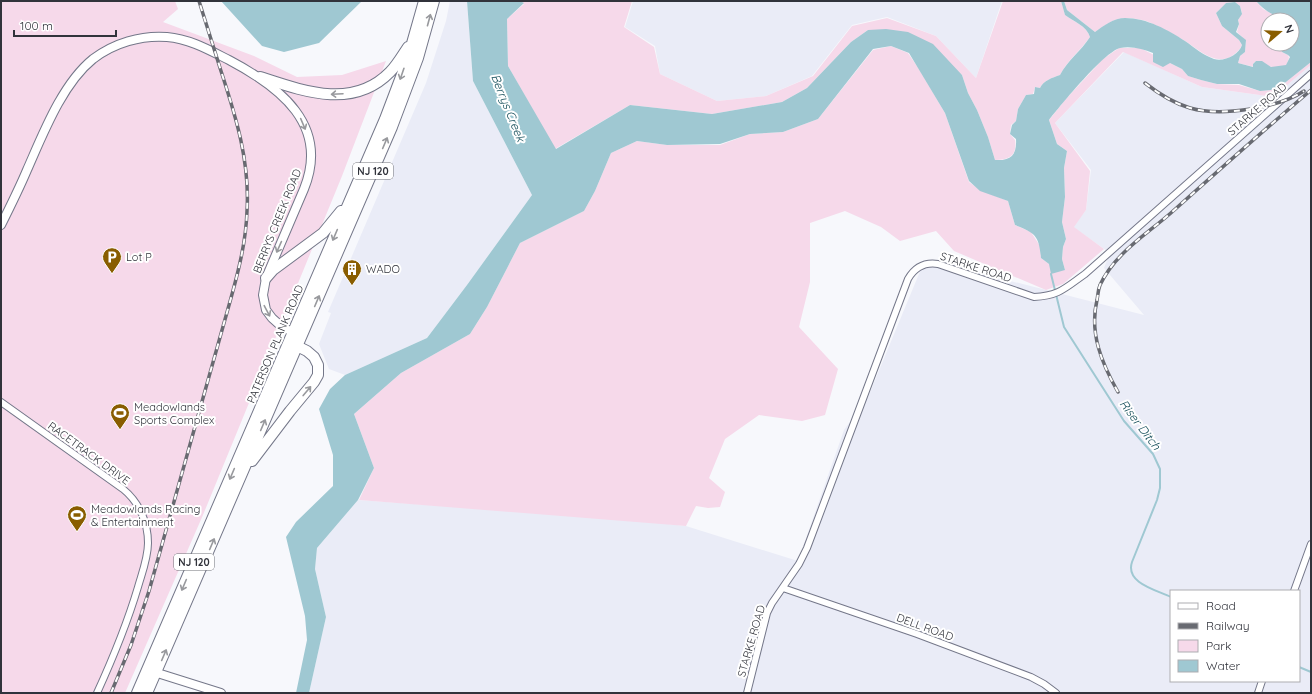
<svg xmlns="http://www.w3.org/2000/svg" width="1312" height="694" font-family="Quicksand,sans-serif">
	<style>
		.built { fill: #eaecf7; fill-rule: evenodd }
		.green { fill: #f6d9ea }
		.water { fill: #9fc8d2 }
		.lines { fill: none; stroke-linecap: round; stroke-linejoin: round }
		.stream { stroke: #9fc8d2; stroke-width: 2 }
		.minor-casing { stroke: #747789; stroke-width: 8 }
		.tertiary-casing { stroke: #747789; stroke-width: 10 }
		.primary-casing { stroke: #747789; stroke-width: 12 }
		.minor { stroke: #fff; stroke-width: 6 }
		.tertiary { stroke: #fff; stroke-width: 8 }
		.primary { stroke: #fff; stroke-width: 10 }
		.rail-casing { stroke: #686a71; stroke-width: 3.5 }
		.rail { stroke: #fff; stroke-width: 2; stroke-dasharray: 6; stroke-linecap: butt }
		.oneway { stroke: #98999d }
		.labels { text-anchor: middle; stroke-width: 4; stroke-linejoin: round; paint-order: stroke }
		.shield { fill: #fff; stroke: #6f7076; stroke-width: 1 }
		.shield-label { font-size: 10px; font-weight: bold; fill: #31333b }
		.street-label { font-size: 11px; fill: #31333b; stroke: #fff }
		.poi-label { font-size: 11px; fill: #31333b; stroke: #fff; text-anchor: start }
		.water-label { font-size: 12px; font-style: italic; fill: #154e5a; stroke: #fff }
	</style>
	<rect width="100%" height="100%" fill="#f7f8fc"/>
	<path class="built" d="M450 1H467L473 81 532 195 467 285 427 338 345 375 329 369 319 344 331 313 328 312 426 83 446 21Z
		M633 1H1002L976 78 936 36 887 17 852 25 812 76 766 96 717 101 660 74 655 46 625 27Z
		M1124 52 1202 87 1273 97 1311 65V693H309L326 617 315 569 317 548 358 500 612 518 686 526 798 561 844 430 868 397 921 269 940 263 1144 315 1104 268 1110 253 1073 227 1086 210 1091 170 1055 123ZM1171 591H1299V681H1171Z"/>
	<path class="green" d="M1 1H175L178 9 163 22 254 56 297 77 342 75 386 61 342 176 203 515 125 693H1Z
		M520 1H632L624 27 654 47 660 74 717 101 766 96 813 76 852 26 887 18 936 36 976 78 1003 1H1061L1065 15C1073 21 1087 26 1090 37 1080 51 1067 61 1060 75 1052 78 1044 80 1040 88L1035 87 1033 94 1026 95 1018 109 1016 121 1011 125 1010 134 1015 140C1017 155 1011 160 995 160L988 137 977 110 968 93 962 75 868 30 851 42 807 88 782 102 712 114 630 105 555 149 508 66 507 19 524 4Z
		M1064 1H1256L1263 9 1285 20H1268V44H1282L1280 48 1282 52 1288 55 1289 58 1286 66C1282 66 1276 68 1272 67 1266 66 1263 61 1256 61L1253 64 1254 67 1238 63 1240 56 1245 52 1246 41 1237 32 1239 24 1238 20 1242 13 1240 6 1235 2 1226 3 1216 13 1222 26 1239 40 1242 45C1240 50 1236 53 1232 56 1215 66 1199 50 1185 41 1176 35 1165 30 1155 25 1146 20 1136 18 1125 18 1114 18 1104 26 1095 32L1067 10Z
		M891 46 908 53 919 69 945 113 969 182 980 190 1008 201 1015 225 1031 232 1040 246 1041 258 1049 264 1065 270 1062 259 1063 247 1066 239 1062 222 1065 197 1064 168 1067 151 1057 144 1049 120 1065 100 1103 59 1119 48H1140L1182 69 1188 76 1201 80 1217 84 1239 85 1260 91 1271 90 1286 82 1311 62V65L1273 97 1202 87 1123 52 1055 123 1090 171 1086 210 1074 227 1104 249 1063 284 1046 290 954 251 936 231 900 241 881 227 845 211 810 223V282L799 327 838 369 825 415 802 421 759 415 725 439 709 478 725 492 720 507 708 508 696 506 686 526 359 500 374 468 354 414 401 373 470 334 487 307 520 243 584 211 595 191 611 153 637 141 667 145H720L750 134 783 132 818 119 873 50Z"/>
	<path class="water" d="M221 1H362L319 43 284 52 262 46Z
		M467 1H520L524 3 507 19 508 66 556 149 630 105 712 114 782 102 807 88 851 42 868 30 886 29 908 32 933 44 962 75 968 93 977 110 988 137 995 160C1011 161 1017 155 1016 139L1010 134 1012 125 1016 121 1018 109 1026 95 1034 94 1035 87 1040 88C1044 80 1052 78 1060 75 1067 61 1081 51 1090 37 1087 26 1073 21 1065 15L1061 1H1064L1067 10 1095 32C1103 26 1114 18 1125 18 1147 18 1168 30 1185 41 1195 48 1203 55 1214 59 1224 62 1239 55 1242 45L1239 40 1222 26 1216 13 1226 3 1235 2 1240 6 1242 14 1238 20 1239 24 1236 32 1246 40 1245 52 1240 56 1238 63 1253 67V64L1256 61H1262L1271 67 1286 65 1290 57 1288 55 1282 52 1280 48 1282 44H1292V35L1296 32V27L1292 24V20C1280 20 1264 11 1256 1H1310L1311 62 1286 82 1271 90 1260 91 1239 84H1217L1201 80 1188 76 1182 69 1170 63 1163 67 1153 62V53C1143 49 1132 46 1120 48 1104 52 1061 105 1049 120L1057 144 1067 151 1064 168 1065 197 1062 222 1066 239 1063 247 1062 259 1065 270 1051 274 1049 264 1041 258C1039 235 1035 233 1015 225L1008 201 980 191 969 181 945 113 909 53 891 46 873 49 818 119 783 132 750 134 720 144 667 145 637 141 611 153 595 191 584 211 520 243 487 307 470 334 401 373 354 414 374 468 358 500 317 548 315 569 326 617 309 693H296L307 640 305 616 286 537 296 522 333 486V455L319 409 330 389 345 375 427 338 467 285 532 195 473 81Z"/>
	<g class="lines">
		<path class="stream" d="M1051 274 1064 327 1124 421 1153 454 1160 469V488L1157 500 1132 562C1125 583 1156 590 1171 597
			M1299 667 1311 672"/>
		<defs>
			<path id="minor" d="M1 402 123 489C139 502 148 522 148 543 148 558 142 573 138 587 127 624 113 658 97 693
				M783 588 917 634 1031 677 1044 684 1056 693
				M1294 591 1311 544
				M747 693 767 613 772 603 799 564 807 548 908 279C915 267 925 262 938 264L1034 297C1059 296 1065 288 1085 274L1311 74
				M1258 693 1262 681"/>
			<path id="tertiary" d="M1 225C10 207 19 189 27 170 43 134 62 84 93 59 114 43 141 35 167 37 190 39 209 50 229 60 280 87 330 125 304 189L266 278 263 295 266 310 272 318 282 327 297 334
				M151 671 221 693"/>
			<path id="primary" d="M260 77C303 91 353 110 390 72 397 65 402 56 408 47
				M266 278 273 270 323 233 341 211
				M252 461 290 411 314 382 318 375V365L314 357 307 351 293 344
				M137 693 385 119 407 61 424 1
				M147 693 392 127 418 58 434 1"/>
		</defs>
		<use href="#minor" class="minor-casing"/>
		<use href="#tertiary" class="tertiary-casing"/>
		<use href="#primary" class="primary-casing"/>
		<use href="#minor" class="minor"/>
		<use href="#tertiary" class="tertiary"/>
		<use href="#primary" class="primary"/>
		<defs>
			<path id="rail" d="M1145 83C1159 94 1173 103 1190 108 1221 117 1278 108 1304 91
				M1118 392C1102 364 1089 333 1097 300 1098 295 1098 290 1100 285 1115 253 1146 235 1172 212 1218 171 1264 130 1311 90
				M111 693 131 645 149 591 231 298C239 269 246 241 247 211 250 162 236 117 221 71 214 48 206 24 199 1"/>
		</defs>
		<use href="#rail" class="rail-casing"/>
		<use href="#rail" class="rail"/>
	</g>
	<defs><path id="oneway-shaft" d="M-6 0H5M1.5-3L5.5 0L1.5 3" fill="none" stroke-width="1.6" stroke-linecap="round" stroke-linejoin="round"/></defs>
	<g class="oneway">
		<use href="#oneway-shaft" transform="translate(429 20) rotate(-75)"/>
		<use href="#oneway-shaft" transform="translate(402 74) rotate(109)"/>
		<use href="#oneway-shaft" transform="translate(337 94) rotate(177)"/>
		<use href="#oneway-shaft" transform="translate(303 124) rotate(67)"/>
		<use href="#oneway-shaft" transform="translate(385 143) rotate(-67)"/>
		<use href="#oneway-shaft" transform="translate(335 235) rotate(113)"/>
		<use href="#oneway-shaft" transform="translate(279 247) rotate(114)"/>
		<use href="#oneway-shaft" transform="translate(317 301) rotate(-67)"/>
		<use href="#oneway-shaft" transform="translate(267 311) rotate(62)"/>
		<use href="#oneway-shaft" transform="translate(307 391) rotate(-50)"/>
		<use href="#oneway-shaft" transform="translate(263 425) rotate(-67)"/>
		<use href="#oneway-shaft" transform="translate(232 474) rotate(113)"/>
		<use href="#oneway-shaft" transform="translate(212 544) rotate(-67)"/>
		<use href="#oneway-shaft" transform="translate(184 585) rotate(113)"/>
		<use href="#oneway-shaft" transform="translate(164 655) rotate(-67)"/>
	</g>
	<defs>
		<symbol id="parking-pin" viewBox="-11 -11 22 30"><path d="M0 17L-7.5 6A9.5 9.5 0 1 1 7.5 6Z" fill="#895d00" stroke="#fff"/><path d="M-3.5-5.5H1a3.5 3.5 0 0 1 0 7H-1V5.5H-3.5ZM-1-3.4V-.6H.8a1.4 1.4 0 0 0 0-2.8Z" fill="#fff"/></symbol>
		<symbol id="building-pin" viewBox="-11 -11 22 30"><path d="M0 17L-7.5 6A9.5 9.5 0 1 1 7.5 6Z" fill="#895d00" stroke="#fff"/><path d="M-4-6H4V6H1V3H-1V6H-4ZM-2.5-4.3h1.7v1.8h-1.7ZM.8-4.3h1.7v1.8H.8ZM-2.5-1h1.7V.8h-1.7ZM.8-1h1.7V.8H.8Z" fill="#fff"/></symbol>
		<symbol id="stadium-pin" viewBox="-11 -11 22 30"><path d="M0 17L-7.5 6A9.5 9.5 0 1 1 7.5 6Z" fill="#895d00" stroke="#fff"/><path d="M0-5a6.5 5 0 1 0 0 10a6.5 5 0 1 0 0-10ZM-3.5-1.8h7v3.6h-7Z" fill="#fff"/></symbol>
	</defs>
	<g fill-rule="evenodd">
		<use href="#parking-pin" x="101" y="246" width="22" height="30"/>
		<use href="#building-pin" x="341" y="258" width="22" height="30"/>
		<use href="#stadium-pin" x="109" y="402" width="22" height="30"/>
		<use href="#stadium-pin" x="66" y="504" width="22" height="30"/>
	</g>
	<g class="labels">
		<g class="shield">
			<rect x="353" y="163" width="40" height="16" rx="3"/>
			<rect x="174" y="554" width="40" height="16" rx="3"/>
		</g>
		<g class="shield-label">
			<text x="373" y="175">NJ 120</text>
			<text x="194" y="566">NJ 120</text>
		</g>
		<g class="street-label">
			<text transform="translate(1257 109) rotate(-41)" y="4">STARKE ROAD</text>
			<text transform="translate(277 221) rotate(-68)" y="4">BERRYS CREEK ROAD</text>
			<text transform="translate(976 267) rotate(18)" y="4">STARKE ROAD</text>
			<text transform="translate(275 344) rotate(-67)" y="4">PATERSON PLANK ROAD</text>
			<text transform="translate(89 453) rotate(36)" y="4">RACETRACK DRIVE</text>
			<text transform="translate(925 627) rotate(20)" y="4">DELL ROAD</text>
			<text transform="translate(751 641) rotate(-74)" y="4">STARKE ROAD</text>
		</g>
		<g class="poi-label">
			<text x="126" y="261">Lot P</text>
			<text x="366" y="273">WADO</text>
			<text x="134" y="411">Meadowlands<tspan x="134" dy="13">Sports Complex</tspan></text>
			<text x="91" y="513">Meadowlands Racing<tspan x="91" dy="13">&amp; Entertainment</tspan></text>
		</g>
		<g class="water-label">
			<text transform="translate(508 108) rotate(68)" y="4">Berrys Creek</text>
			<text transform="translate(1140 425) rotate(53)" y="4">Riser Ditch</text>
		</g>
	</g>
	<rect width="1312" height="694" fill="none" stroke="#31333b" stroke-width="4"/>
	<rect x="1170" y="590" width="130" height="92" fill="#ffffff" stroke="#adadb1"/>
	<rect x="1178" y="603" width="20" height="6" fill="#ffffff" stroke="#adadb1"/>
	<text x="1206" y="610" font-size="12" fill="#31333b">Road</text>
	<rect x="1178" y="623" width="20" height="6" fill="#686a71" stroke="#adadb1"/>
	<text x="1206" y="630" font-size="12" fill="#31333b">Railway</text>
	<rect x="1178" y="640" width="20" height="12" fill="#f6d9ea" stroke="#adadb1"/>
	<text x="1206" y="650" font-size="12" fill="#31333b">Park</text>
	<rect x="1178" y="660" width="20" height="12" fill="#9fc8d2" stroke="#adadb1"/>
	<text x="1206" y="670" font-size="12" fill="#31333b">Water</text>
	<g transform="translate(1280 32) rotate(71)"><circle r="19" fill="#ffffff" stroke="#adadb1"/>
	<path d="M0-3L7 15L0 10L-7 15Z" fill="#895d00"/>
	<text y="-6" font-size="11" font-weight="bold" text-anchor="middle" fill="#31333b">N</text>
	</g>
	<path d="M14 30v6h102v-6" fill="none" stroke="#31333b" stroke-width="2"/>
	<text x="20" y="30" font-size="12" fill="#31333b" stroke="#ffffff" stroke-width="3" paint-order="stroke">100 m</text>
</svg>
